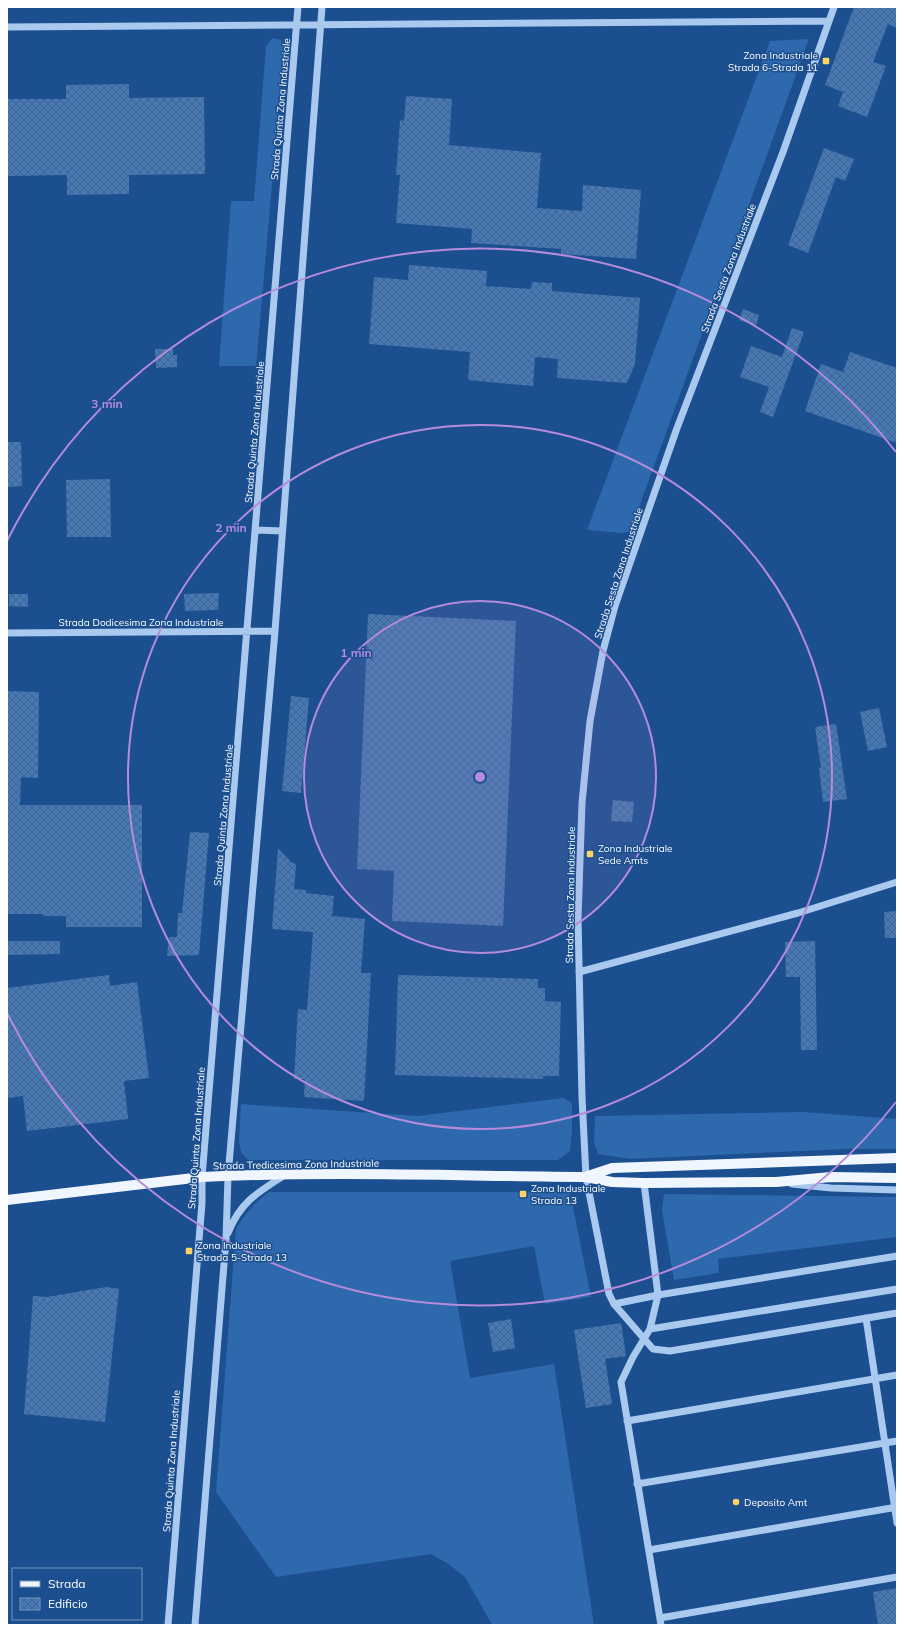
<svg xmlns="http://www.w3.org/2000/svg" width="904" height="1632" font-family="Mulish,sans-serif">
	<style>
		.grass { fill: #2e69ad }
		.building { fill: url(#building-cross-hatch) }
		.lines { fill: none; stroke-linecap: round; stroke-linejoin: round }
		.minor { stroke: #a9c9ee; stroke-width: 7 }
		.major { stroke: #f0f6ff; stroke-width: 10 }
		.ring { fill: none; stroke: #b68bdc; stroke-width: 2 }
		.poi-dot { fill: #ffd166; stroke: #1b4f8f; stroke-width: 1.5 }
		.labels { text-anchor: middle; stroke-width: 3; stroke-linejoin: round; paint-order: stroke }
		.poi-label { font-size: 10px; fill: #fff; stroke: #1b4f8f; text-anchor: start }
		.street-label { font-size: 10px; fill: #fff; stroke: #1b4f8f }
		.centre { fill: #b68bdc; stroke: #1b4f8f; stroke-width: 2 }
		.ring-label { font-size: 12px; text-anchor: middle; font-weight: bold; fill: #b68bdc; stroke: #1b4f8f; stroke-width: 3; stroke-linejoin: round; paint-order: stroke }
	</style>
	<defs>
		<pattern id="building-cross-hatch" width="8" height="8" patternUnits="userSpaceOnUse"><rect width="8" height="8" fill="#4478b7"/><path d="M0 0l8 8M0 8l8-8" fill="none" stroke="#486282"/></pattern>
	</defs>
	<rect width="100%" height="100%" fill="#1b4f8f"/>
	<path class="grass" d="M273 38 281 40 284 49 256 366H219L231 201H254L266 46Z
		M809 39 630 532 621 533 587 530 770 41Z
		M563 1098 572 1103V1131L570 1151 558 1160H248L241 1152 239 1141 241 1104 418 1116Z
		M803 1112 897 1119V1149H845L630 1159 598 1154 594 1142 595 1116Z
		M269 1192H570L591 1297 545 1304 534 1246 450 1261 470 1378 554 1364 594 1625H492L465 1577 447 1563 431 1554 276 1577 216 1492 236 1229C246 1213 253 1204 269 1192Z
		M664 1194 897 1197V1237L718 1259 719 1273 674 1280 662 1210Z"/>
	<path class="building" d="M854 7H897V28L888 24 873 62 886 66 867 117 838 106 843 92 825 85Z
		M129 84V98L204 97 205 174 129 175V194L67 195V175L7 176V99H66V85Z
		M406 96 452 99 449 145 541 153 537 208 582 211 583 185 641 190 636 259 561 254V249L471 243 472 229 396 223 400 175H396L400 120 404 121Z
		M824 148 854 159 845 181 836 177 808 253 788 245Z
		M409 265 487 271 486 286 531 289 532 282 552 283V291L640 298 635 364 627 383 557 378 558 359 535 357 533 386 468 380 470 352 369 344 374 277 408 280Z
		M743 309 759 315 756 326 739 320Z
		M792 328 804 332 773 417 760 412 769 387 740 377 751 346 782 357Z
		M155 349H173V355H177V367L156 368Z
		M850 352 897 368V443L805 411 821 364 843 372Z
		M7 442H21L22 486 7 487Z
		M110 479 111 537H67L66 480Z
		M219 593 218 610 185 611 184 594Z
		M9 594H28V607L9 606Z
		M368 614 516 621 503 926 392 921 394 871 357 869Z
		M7 691 39 692 38 778 21 777 20 805H142V927H66V916H43V914H7Z
		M291 696 309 698 301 793 282 791Z
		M879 708 887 747 868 751 860 712Z
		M836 724 847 799 823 802 819 768H821L815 727Z
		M613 800 634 802 632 822 611 821Z
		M190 832 209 833 199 955 167 956 169 937H177L178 913H182Z
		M278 848 291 862 296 864 294 889 306 890V893L334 896 332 916 365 919 361 973H371L364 1101 304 1097 305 1079H294L298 1009 307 1010 313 932 272 929Z
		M897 911V938H885L884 912Z
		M7 941H60V954L7 955Z
		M815 941 817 1050H801L800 977H786L785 942Z
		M109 975 110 986 137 982 149 1078 124 1081 128 1119 27 1131 23 1096 7 1098V988Z
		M398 975 538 979V988H545V1001L561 1002 559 1076H543V1079L395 1075Z
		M106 1287 119 1289 105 1422 24 1414 33 1296 47 1297Z
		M511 1319 515 1348 493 1352 488 1323Z
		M621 1323 626 1356 605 1359 612 1404 586 1408 574 1330Z
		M897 1588V1625H878L873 1592Z"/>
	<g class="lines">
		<path class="minor" d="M834 7 783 152 677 428 615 606 603 651 590 721 582 803 578 919 582 1097 586 1177 609 1294 614 1304 653 1349 670 1351 897 1313
			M7 27 829 21
			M256 530 282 531
			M7 633 275 631
			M579 972 798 913 897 882
			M644 1183 658 1295 650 1329 633 1357 621 1382 661 1625
			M792 1184 831 1188 897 1190
			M228 1233C240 1202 258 1192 285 1175
			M614 1304 658 1295 897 1256
			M866 1318 897 1523
			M650 1329 897 1289
			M627 1421 897 1375
			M637 1484 897 1441
			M649 1550 897 1507
			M660 1618 897 1577
			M168 1625 202 1203V1177L298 7
			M195 1625 226 1239 228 1176 275 631 322 7"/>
		<path class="major" d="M588 1176 612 1168 897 1158
			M7 1200 202 1177C330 1171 458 1176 586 1177L612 1182 644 1183 776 1182 831 1177 897 1178"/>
	</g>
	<circle cx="480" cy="777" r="176" fill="#b68bdc" fill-opacity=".12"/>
	<g class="ring">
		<circle cx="480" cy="777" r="176"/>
		<circle cx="480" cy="777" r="352"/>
		<path d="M896 1102A528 528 0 0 1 7 1013M7 541A528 528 0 0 1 896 452"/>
	</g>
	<g class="poi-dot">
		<rect x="822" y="57" width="8" height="8" rx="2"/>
		<rect x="586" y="850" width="8" height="8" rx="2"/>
		<rect x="519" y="1190" width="8" height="8" rx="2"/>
		<rect x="185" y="1247" width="8" height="8" rx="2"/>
		<circle cx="736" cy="1502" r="4"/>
	</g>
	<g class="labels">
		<g class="poi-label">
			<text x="818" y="59" text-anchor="end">Zona Industriale<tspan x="818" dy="12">Strada 6-Strada 11</tspan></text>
			<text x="598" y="852">Zona Industriale<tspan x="598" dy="12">Sede Amts</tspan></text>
			<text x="531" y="1192">Zona Industriale<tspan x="531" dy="12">Strada 13</tspan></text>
			<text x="197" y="1249">Zona Industriale<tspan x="197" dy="12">Strada 5-Strada 13</tspan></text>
			<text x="744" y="1506">Deposito Amt</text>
		</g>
		<g class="street-label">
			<text transform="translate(280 109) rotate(-85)" y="4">Strada Quinta Zona Industriale</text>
			<text transform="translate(728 268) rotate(-69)" y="4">Strada Sesta Zona Industriale</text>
			<text transform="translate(254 432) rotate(-85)" y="4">Strada Quinta Zona Industriale</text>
			<text transform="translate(618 573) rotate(-72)" y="4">Strada Sesta Zona Industriale</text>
			<text x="141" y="626">Strada Dodicesima Zona Industriale</text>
			<text transform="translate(223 815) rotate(-85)" y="4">Strada Quinta Zona Industriale</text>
			<text transform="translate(570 895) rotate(-89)" y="4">Strada Sesta Zona Industriale</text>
			<text transform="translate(196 1138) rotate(-86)" y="4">Strada Quinta Zona Industriale</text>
			<text transform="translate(296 1164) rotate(-1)" y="4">Strada Tredicesima Zona Industriale</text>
			<text transform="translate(171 1461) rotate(-86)" y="4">Strada Quinta Zona Industriale</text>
		</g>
	</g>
	<circle cx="480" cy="777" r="6" class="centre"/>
	<g class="ring-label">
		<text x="107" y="408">3 min</text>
		<text x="231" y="532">2 min</text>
		<text x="356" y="657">1 min</text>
	</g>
	<rect width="904" height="1632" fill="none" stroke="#ffffff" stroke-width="16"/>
	<rect x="12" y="1568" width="130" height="52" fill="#1b4f8f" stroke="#7695bc"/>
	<rect x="20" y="1581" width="20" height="6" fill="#f0f6ff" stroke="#7695bc"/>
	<text x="48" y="1588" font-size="12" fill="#ffffff">Strada</text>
	<rect x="20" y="1598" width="20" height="12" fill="url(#building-cross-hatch)" stroke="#7695bc"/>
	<text x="48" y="1608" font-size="12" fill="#ffffff">Edificio</text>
</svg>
